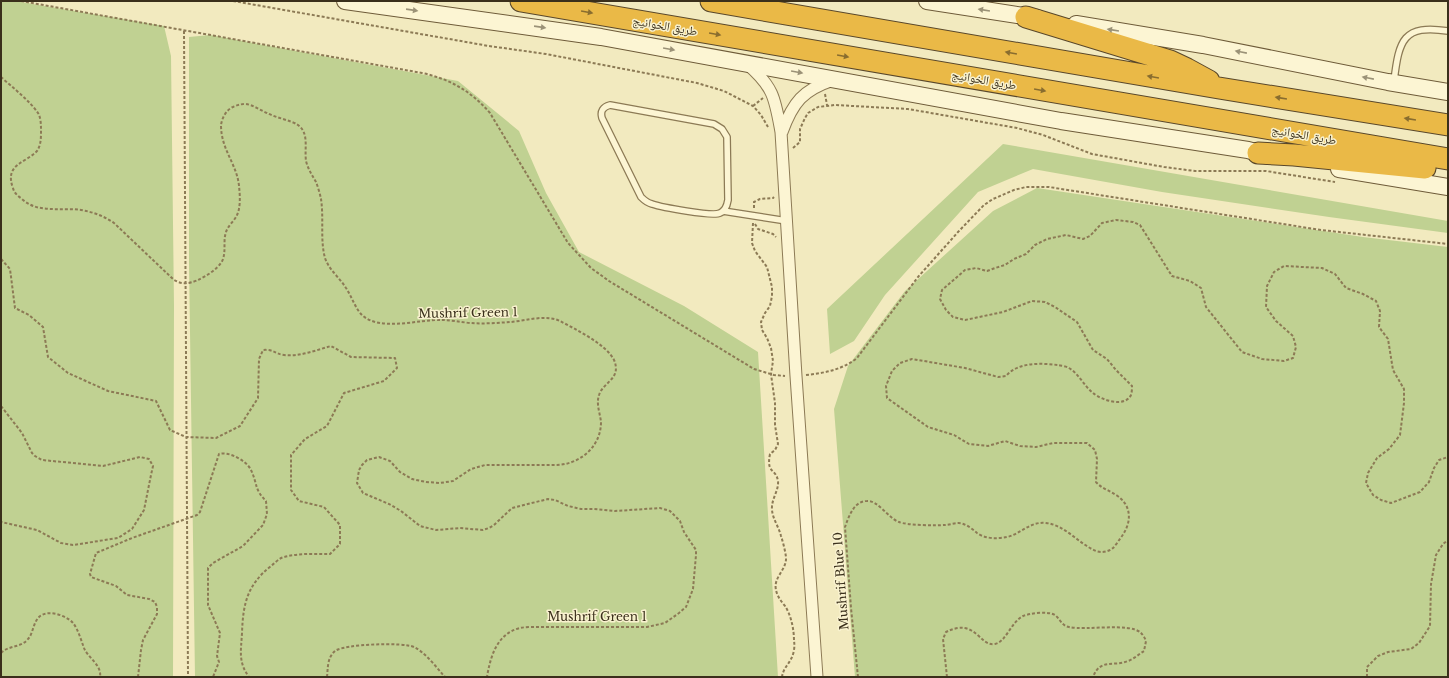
<svg xmlns="http://www.w3.org/2000/svg" width="1449" height="678" font-family="'Libre Baskerville','Noto Naskh Arabic',serif">
	<style>
		.green { fill: #c0d192 }
		.lines { fill: none; stroke-linecap: round; stroke-linejoin: round }
		.lane-casing { stroke: #8c7a55; stroke-width: 8 }
		.street-casing { stroke: #8c7a55; stroke-width: 13 }
		.secondary-casing { stroke: #6e5b39; stroke-width: 18 }
		.highway-casing { stroke: #59472a; stroke-width: 23 }
		.path { stroke: #8c7a55; stroke-width: 2; stroke-dasharray: 3 2; stroke-linecap: butt }
		.lane { stroke: #fcf5d3; stroke-width: 5.5 }
		.street { stroke: #fcf5d3; stroke-width: 11 }
		.secondary { stroke: #fcf5d3; stroke-width: 16 }
		.highway { stroke: #eab947; stroke-width: 21 }
		.oneway { fill: #9b9277 }
		.oneway2 { fill: #896d2f }
		.labels { text-anchor: middle; stroke-width: 3; stroke-linejoin: round; paint-order: stroke }
		.street-label { font-size: 12px; fill: #3a2f1b; stroke: #f9f2cf }
	</style>
	<rect width="100%" height="100%" fill="#f2eabf"/>
	<path class="green" d="M1 1H15L164 26 171 56 174 306 173 677H1Z
		M210 35 458 81 519 131 546 193 579 252 684 306 758 352 778 677H195L189 262V37Z
		M1003 144 1448 221V233L1329 217 1162 192 1033 169 978 192 885 295 854 341 830 354 827 309Z
		M1037 188 1363 237 1448 247V677H855L834 409 848 366 905 291 993 211Z"/>
	<g class="lines">
		<defs>
			<path id="lane" d="M1394 81C1399 40 1403 24 1448 31
				M610 105 714 124 722 129 727 137 728 200C727 206 725 211 720 213 713 217 661 207 652 204 647 203 644 200 641 197L602 118C600 111 603 107 610 105Z
				M723 211 787 221"/>
			<path id="street" d="M747 64C774 87 775 99 781 132L796 376 817 677
				M782 132C793 102 803 90 833 80"/>
			<path id="secondary" d="M345 1 601 37 1061 121 1248 150 1269 156
				M927 1 1037 18
				M1076 24 1203 45 1388 82 1448 92
				M1339 169 1448 187"/>
			<path id="highway" d="M521 1 1448 159
				M711 1 1219 88 1448 125
				M1026 17 1170 61 1187 69 1209 81
				M1258 153 1294 155 1425 168"/>
		</defs>
		<use href="#lane" class="lane-casing"/>
		<use href="#street" class="street-casing"/>
		<use href="#secondary" class="secondary-casing"/>
		<use href="#highway" class="highway-casing"/>
		<path class="path" d="M21 1 422 73C450 79 471 91 490 113L568 243 591 268 609 281 754 369 774 375 785 376
			M233 1 489 46 546 54 697 83 724 91 753 106 761 115 768 127
			M184 31 188 677
			M1 77C12 87 30 101 38 113 41 118 41 125 41 131 41 138 41 145 37 151 26 163 4 164 13 188 14 193 18 196 22 199 38 214 61 207 81 210 93 212 104 216 114 223L174 280C178 282 182 284 187 283 197 283 220 269 223 259 226 250 223 241 226 232 228 226 233 222 236 217 241 209 240 195 239 186 237 164 221 150 221 125 222 118 226 110 233 107 237 105 241 104 246 104 253 105 260 110 267 113 275 117 284 119 292 122 311 129 304 146 306 161 308 169 312 175 316 182 318 187 320 194 321 199 324 219 320 240 325 258 329 270 340 278 346 288 352 297 355 308 362 315 380 332 420 319 442 320 451 320 460 322 470 323 483 324 497 323 510 322 526 321 545 314 560 321 575 329 606 344 614 360 622 379 603 382 599 395 596 404 600 413 601 422 601 447 580 464 557 465H485L471 469 453 481 440 483 426 482 412 479 400 472 390 461 379 457 367 460 362 465 359 470 357 483 363 493 389 504 401 511 420 526 436 530 460 528 483 530 489 528 494 525 512 508 548 499 555 500 568 506 581 509H594L615 511 660 508 670 511 680 521 684 532 696 550V555L693 589 686 607 679 613 665 623 647 627H530C500 627 491 652 487 677
			M825 94 827 105
			M753 106 763 98
			M793 148 800 142V129L805 118 808 113 818 107 835 105 908 109 1017 128 1043 135 1092 154 1164 167 1195 171H1266L1335 182
			M754 208V202L760 199 773 198 774 197
			M753 223 752 243 755 251 767 267 772 287V296L770 306 765 313 761 322 762 330 767 338 771 348 773 361 771 374 775 403V425L778 444 775 450 770 454C766 474 776 468 778 481 779 491 771 499 772 510 773 520 779 527 781 536 783 542 785 550 786 557 787 570 773 577 776 590 777 596 781 601 785 606 791 615 794 629 794 641 795 646 794 654 791 659 788 665 783 669 782 677
			M755 224 758 229 773 234 776 237
			M1 259 10 269 15 308 29 315 43 327 48 357 68 373 108 391 156 401 170 430 186 437 216 438 240 426 258 398 259 359 263 350C274 349 275 354 284 355 300 357 316 350 331 346L351 357 395 358 397 368 384 381 344 393 327 426 305 439 291 455V490L299 501 324 507 340 525V544L330 554C315 554 299 553 284 557 279 558 275 563 271 566 247 585 243 604 242 633 241 651 238 662 249 677
			M806 375C824 373 842 370 857 358L918 277 958 232 984 205 993 199 1014 190 1026 187H1049L1321 230 1448 244
			M1 406 22 433 32 453 35 456 42 460 103 466 140 457 149 459 153 466 151 475 144 510 132 529 118 538 73 545 61 543 37 530 1 522
			M1 653C9 645 21 648 28 639 33 634 33 623 39 617 47 609 66 615 73 623 78 629 81 640 84 648 88 658 102 665 100 677
			M138 677 141 650 143 640 157 614V607L155 602 149 599 127 595 116 586 91 577 90 574 96 553 132 538 197 515 200 512 219 454C229 451 247 461 251 470 258 485 254 489 266 501L267 514 263 525 243 546 213 563 208 568V605L220 633 217 656 219 662 213 677
			M327 677C328 668 327 658 335 651 344 644 403 642 414 647 426 653 436 667 445 677
			M858 677 851 608 845 527C849 516 854 501 867 501 878 500 888 518 899 522 905 525 937 526 944 525 949 525 954 523 959 523 967 524 972 529 977 533 985 539 998 539 1007 537 1021 534 1030 521 1046 523 1065 525 1079 544 1096 551 1101 553 1108 552 1113 548 1116 545 1119 540 1122 536 1132 522 1132 505 1116 495 1109 490 1102 489 1096 482L1097 459 1095 450 1087 443H1053L1036 447 1020 446 1005 441 988 446 969 444 954 435 928 427 887 398 886 386 892 371 900 363 912 359 965 368 998 377 1006 376C1018 362 1040 363 1058 365 1061 366 1066 366 1069 368 1079 374 1084 386 1093 393 1101 400 1125 408 1131 395 1132 392 1132 388 1132 386L1116 370 1107 359 1093 350 1077 322 1055 307 1045 302 1032 301 1003 312 965 320 953 317 946 310 940 299 942 290 965 270 976 268 987 271 995 268 1005 265 1014 259 1026 254 1035 245 1047 239 1066 235 1083 239 1090 236 1102 223 1116 220 1133 222 1140 225 1172 276 1190 281 1201 288 1206 307 1242 352 1262 359 1284 361 1293 358 1296 347 1293 336 1276 321 1266 307 1267 286 1274 272 1284 266 1322 268 1335 274 1346 288 1363 294 1376 301 1380 311 1379 327 1388 339 1393 370 1404 389V403L1400 435 1389 449 1377 458 1368 473 1366 483 1373 495 1381 500 1391 503 1420 492 1429 482 1434 468 1439 460 1448 457
			M947 677 943 639 946 632C976 617 979 647 995 644 1006 642 1011 622 1023 616 1030 613 1048 611 1055 615 1060 619 1062 626 1069 627 1085 631 1130 622 1141 633 1143 635 1145 638 1146 641L1144 651C1139 654 1134 659 1128 661 1114 667 1100 658 1093 677
			M1367 677V667L1378 656 1388 652 1411 649 1419 643 1430 626 1431 584 1436 555 1443 544 1448 540"/>
		<use href="#lane" class="lane"/>
		<use href="#street" class="street"/>
		<use href="#secondary" class="secondary"/>
		<use href="#highway" class="highway"/>
	</g>
	<defs><path id="oneway-solid" d="M-6-.8H1V-3.2L6.5 0L1 3.2V.8H-6Z"/></defs>
	<g class="oneway">
		<use href="#oneway-solid" transform="translate(412 10) rotate(8)"/>
		<use href="#oneway-solid" transform="translate(984 10) rotate(-171)"/>
		<use href="#oneway-solid" transform="translate(540 27) rotate(8)"/>
		<use href="#oneway-solid" transform="translate(1113 30) rotate(-171)"/>
		<use href="#oneway-solid" transform="translate(669 49) rotate(10)"/>
		<use href="#oneway-solid" transform="translate(1241 52) rotate(-169)"/>
		<use href="#oneway-solid" transform="translate(797 72) rotate(10)"/>
		<use href="#oneway-solid" transform="translate(1368 78) rotate(-169)"/>
	</g>
	<g class="oneway2">
		<use href="#oneway-solid" transform="translate(587 12) rotate(10)"/>
		<use href="#oneway-solid" transform="translate(715 34) rotate(10)"/>
		<use href="#oneway-solid" transform="translate(1011 53) rotate(-170)"/>
		<use href="#oneway-solid" transform="translate(843 56) rotate(10)"/>
		<use href="#oneway-solid" transform="translate(1153 77) rotate(-170)"/>
		<use href="#oneway-solid" transform="translate(1040 90) rotate(10)"/>
		<use href="#oneway-solid" transform="translate(1281 98) rotate(-171)"/>
		<use href="#oneway-solid" transform="translate(1410 119) rotate(-171)"/>
	</g>
	<g class="labels">
		<g class="street-label">
			<text transform="translate(665 26) rotate(10)" y="4">طريق الخوانيج</text>
			<text transform="translate(984 80) rotate(10)" y="4">طريق الخوانيج</text>
			<text transform="translate(1304 135) rotate(10)" y="4">طريق الخوانيج</text>
			<text transform="translate(468 313) rotate(-1)" y="4">Mushrif Green 1</text>
			<text transform="translate(841 581) rotate(-94)" y="4">Mushrif Blue 10</text>
			<text x="597" y="621">Mushrif Green 1</text>
		</g>
	</g>
	<rect width="1449" height="678" fill="none" stroke="#3a2f1b" stroke-width="4"/>
</svg>
